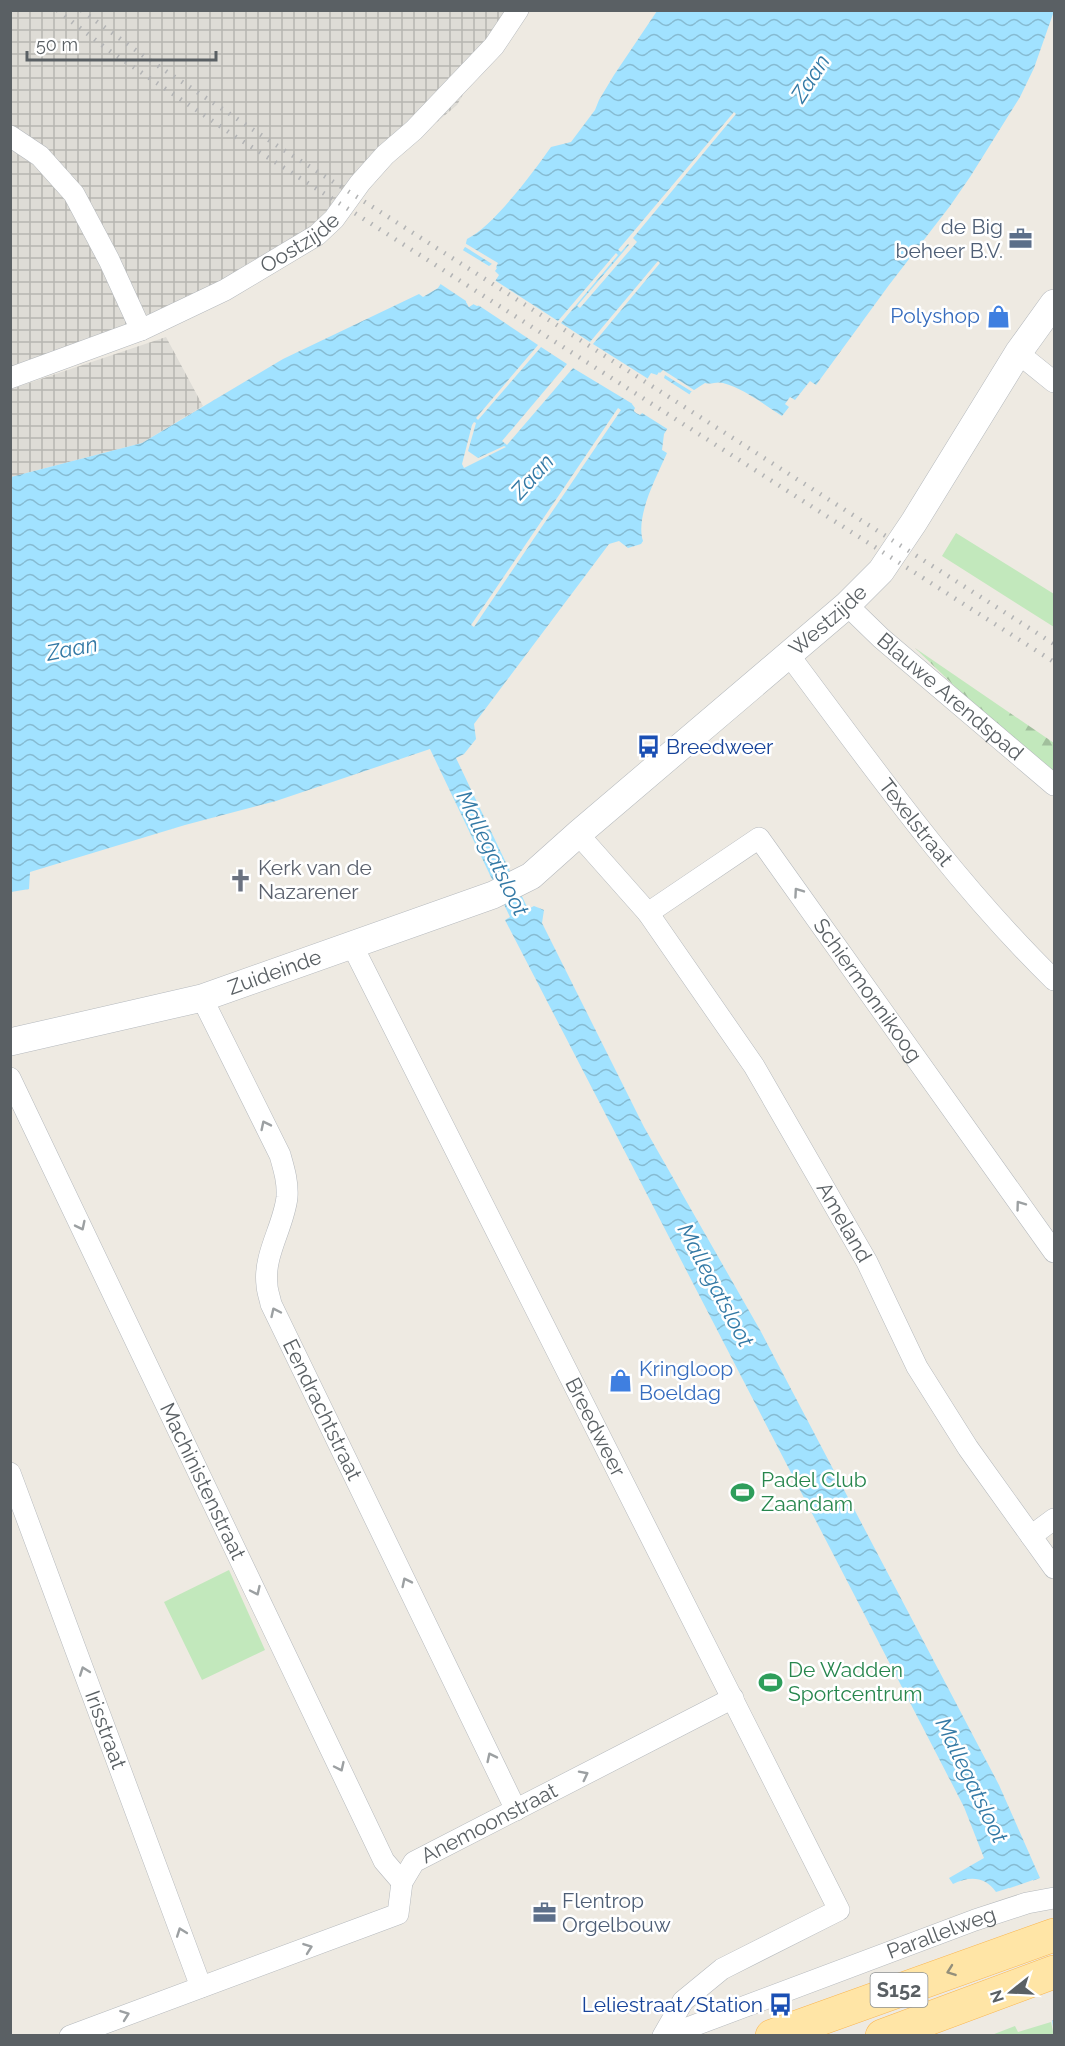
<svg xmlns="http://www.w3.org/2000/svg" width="1065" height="2046" font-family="Raleway,sans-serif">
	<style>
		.industrial { fill: url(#industrial-grid) }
		.green { fill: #c2e8bc }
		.forest { fill: url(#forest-firs) }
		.water { fill: url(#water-waves); fill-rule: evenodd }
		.pier { fill: #eeeae2 }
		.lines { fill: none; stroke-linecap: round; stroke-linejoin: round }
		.minor-casing { stroke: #b5b9bd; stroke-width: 22 }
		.tertiary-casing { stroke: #b5b9bd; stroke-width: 28 }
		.primary-casing { stroke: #fab54e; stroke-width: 34 }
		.minor { stroke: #fff; stroke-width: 21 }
		.tertiary { stroke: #fff; stroke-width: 27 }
		.primary { stroke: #ffe5a6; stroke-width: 33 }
		.rail { stroke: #b3b4b5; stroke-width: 4.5; stroke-dasharray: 1.5 8; stroke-linecap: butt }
		.oneway { stroke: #9ca0a2 }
		.oneway2 { stroke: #948f7b }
		.labels { text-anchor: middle; stroke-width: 5; stroke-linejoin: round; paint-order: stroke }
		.shield { fill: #fff; stroke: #8c9092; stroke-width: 1.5 }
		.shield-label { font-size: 20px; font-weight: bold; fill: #5a6064 }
		.service-label { font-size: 21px; fill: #4e5e75; stroke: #fff; text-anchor: end }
		.street-label { font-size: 21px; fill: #5a6064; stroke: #fff }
		.shop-label { font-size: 21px; fill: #366cbe; stroke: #fff; text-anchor: end }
		.transit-label { font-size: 21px; fill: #164399; stroke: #fff; text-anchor: start }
		.worship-label { font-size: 21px; fill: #5b616d; stroke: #fff; text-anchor: start }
		.leisure-label { font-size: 21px; fill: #27864d; stroke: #fff; text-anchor: start }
		.water-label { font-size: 22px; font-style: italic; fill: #3379a5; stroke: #fff }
	</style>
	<defs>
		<pattern id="industrial-grid" width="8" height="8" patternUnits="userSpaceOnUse" patternTransform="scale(1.5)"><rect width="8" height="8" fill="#dedcd6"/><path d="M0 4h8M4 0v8" fill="none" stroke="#b7b6b1"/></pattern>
		<pattern id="forest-firs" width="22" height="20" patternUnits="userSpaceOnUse" patternTransform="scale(1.5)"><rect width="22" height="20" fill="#c2e8bc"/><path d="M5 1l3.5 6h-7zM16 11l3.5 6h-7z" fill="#a1bf9c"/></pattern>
		<pattern id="water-waves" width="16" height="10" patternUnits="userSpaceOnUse" patternTransform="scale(1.5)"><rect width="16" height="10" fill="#a1e2ff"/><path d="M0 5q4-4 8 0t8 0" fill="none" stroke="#86bbd2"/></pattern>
	</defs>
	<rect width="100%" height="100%" fill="#eeeae2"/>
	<path class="industrial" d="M11 11H510L457 105 249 281 11 376Z
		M166 337 203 406 142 443 11 477V389Z"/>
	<path class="green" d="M956 533 1054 594V627L942 556Z
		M229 1570 265 1650 202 1680 164 1602Z
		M1051 2022 1054 2036H989L1015 2026 1018 2032Z"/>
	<path class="forest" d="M915 648 1054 743V776L967 698Z"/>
	<path class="water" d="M657 11H1054L1034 68 1020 97 970 177 950 206 889 285 816 385 810 381 795 400 790 397 785 404 789 407 782 416C763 404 745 389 723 383 716 381 712 385 705 383L691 392 664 434 662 450 667 453C657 476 635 516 643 541L641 544 628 548 619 541 609 544 474 724 476 739 464 754 456 758 528 909 534 906 544 910 542 923 644 1127 760 1330 999 1785 1040 1878 1032 1881 1054 1950V2034L1052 2020 1009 1888 996 1892C985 1876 969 1876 953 1884L949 1878 984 1858 964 1807 505 920 510 917 430 749 276 801 185 825 30 872 29 889 11 892V477L142 443 283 359 419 294 423 297 438 288 465 247 467 239C493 227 534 171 551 147L571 142 595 110 599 100 614 75ZM492 264 497 268 495 271 499 275 480 305 477 306 473 304 469 307 466 302ZM659 372 664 378 641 414 634 411 635 408 632 404 651 373 657 375Z"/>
	<path class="pier" d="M734 112 736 114 633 238 637 242 580 308 577 306 629 245 628 244 621 252 618 250Z
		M463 242 498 263 493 273V268L469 303 473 301 478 303 493 279 558 321 616 253 618 255 561 323 590 342 658 261 660 263 593 344 650 380 635 404 638 407 639 412 662 376 655 378 663 370 697 392 694 393 665 375 664 378 692 396 669 432V430L642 413 640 415 636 413 634 411 636 406 573 368 507 445 502 441 567 364 541 347 478 420 476 418 538 345 475 303 469 307 466 301 439 283 437 284 461 247V249L489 266 492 264 462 245Z
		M618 408 621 410 474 627 471 625Z
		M474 422 476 423 468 451 478 458 504 446 506 447 464 468 462 464 472 425Z
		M1033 1880 1054 1947V2020L1051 2021 1007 1889Z"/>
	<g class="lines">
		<defs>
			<g id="minor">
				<path d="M10 136 40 156 74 194 109 260 141 330"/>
				<path d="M1018 353 1054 382"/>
				<path id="s1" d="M10 378 141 330 225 290 317 235 334 219 360 183 385 155 414 130 494 46 518 10"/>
				<path id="s2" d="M847 605 881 638 1054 785"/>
				<path id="s3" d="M789 655C873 767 954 882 1054 980"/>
				<path id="s4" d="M578 834 648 913 754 1066 867 1262 917 1367 968 1448 1054 1568"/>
				<path id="s5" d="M648 913 759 838 1054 1252"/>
				<path id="s6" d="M352 945 839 1910 722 1969 683 2001 663 2036"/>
				<path id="s7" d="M202 998 280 1155C284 1169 288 1182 287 1197 284 1226 263 1255 267 1285 267 1291 270 1298 271 1304L516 1810"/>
				<path id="s8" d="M10 1078 384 1861 402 1882"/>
				<path id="s9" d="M10 1473 201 1987"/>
				<path d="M1031 1536 1054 1519"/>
				<path id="s10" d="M70 2036 398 1914 402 1882 414 1862 733 1698"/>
				<path id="s11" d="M666 2036 975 1920 1027 1903 1054 1898"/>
			</g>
			<g id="tertiary">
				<path id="s12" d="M10 1042 202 998 493 895 531 876 578 834 847 605 881 571 914 522 1018 353 1054 303"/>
			</g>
			<path id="primary" d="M772 2036 1054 1935
				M882 2036 1054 1972"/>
		</defs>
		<use href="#minor" class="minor-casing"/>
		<use href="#tertiary" class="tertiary-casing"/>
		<use href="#primary" class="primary-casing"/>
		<use href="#minor" class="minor"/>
		<use href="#tertiary" class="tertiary"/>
		<use href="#primary" class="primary"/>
		<path class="rail" d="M57 10 107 49 236 137 1054 662
			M81 10 145 57 276 145 1054 644"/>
	</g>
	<defs><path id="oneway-chevron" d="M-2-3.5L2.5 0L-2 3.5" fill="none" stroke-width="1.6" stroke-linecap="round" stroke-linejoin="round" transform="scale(1.5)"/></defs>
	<g class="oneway">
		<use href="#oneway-chevron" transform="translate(798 892) rotate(-125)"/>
		<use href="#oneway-chevron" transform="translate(265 1125) rotate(-116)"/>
		<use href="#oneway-chevron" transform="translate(1020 1205) rotate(-126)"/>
		<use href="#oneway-chevron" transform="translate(81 1226) rotate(64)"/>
		<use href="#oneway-chevron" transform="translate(275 1312) rotate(-115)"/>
		<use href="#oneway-chevron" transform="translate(406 1582) rotate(-116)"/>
		<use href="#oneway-chevron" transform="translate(256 1591) rotate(65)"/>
		<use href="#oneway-chevron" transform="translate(84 1671) rotate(-110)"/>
		<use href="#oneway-chevron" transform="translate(491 1757) rotate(-116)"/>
		<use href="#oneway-chevron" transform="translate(340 1767) rotate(65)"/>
		<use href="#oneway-chevron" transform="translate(584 1775) rotate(-27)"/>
		<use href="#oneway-chevron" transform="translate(181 1932) rotate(-110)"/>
		<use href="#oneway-chevron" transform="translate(308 1948) rotate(-20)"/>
		<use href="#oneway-chevron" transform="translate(125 2015) rotate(-20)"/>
	</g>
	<use class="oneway2" href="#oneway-chevron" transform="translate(951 1971) rotate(160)"/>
	<defs>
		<symbol id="office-bare" viewBox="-9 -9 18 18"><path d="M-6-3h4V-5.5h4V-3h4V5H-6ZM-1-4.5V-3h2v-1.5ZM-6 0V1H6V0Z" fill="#5c6f8a" stroke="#fff" stroke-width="2.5" paint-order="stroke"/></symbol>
		<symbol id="shop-bare" viewBox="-9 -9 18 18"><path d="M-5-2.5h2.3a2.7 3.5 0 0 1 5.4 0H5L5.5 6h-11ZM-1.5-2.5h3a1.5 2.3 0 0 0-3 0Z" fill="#3f7fe0" stroke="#fff" stroke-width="2.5" paint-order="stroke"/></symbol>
		<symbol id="bus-bare" viewBox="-9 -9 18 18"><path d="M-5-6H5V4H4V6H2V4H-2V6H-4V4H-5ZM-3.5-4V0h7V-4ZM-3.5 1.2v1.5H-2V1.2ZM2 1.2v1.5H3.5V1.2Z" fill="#1a4fb4" stroke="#fff" stroke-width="2.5" paint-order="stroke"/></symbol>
		<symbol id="church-bare" viewBox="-9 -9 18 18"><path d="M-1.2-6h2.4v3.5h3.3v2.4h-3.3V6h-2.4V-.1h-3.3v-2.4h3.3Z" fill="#6b7280" stroke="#fff" stroke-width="2.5" paint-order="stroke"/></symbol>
		<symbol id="stadium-bare" viewBox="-9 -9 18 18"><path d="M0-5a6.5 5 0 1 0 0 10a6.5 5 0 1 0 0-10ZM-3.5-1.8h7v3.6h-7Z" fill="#2e9e5b" stroke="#fff" stroke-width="2.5" paint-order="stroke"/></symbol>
	</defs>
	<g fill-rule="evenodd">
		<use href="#office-bare" x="1004" y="222" width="33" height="33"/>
		<use href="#shop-bare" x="982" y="300" width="33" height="33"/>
		<use href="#bus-bare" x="632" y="730" width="33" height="33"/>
		<use href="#church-bare" x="224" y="864" width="33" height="33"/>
		<use href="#shop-bare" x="604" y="1364" width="33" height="33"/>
		<use href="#stadium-bare" x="726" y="1476" width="33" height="33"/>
		<use href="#stadium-bare" x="754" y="1666" width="33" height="33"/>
		<use href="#office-bare" x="528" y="1896" width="33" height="33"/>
		<use href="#bus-bare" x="764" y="1988" width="33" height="33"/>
	</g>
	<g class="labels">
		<rect class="shield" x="870.5" y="1973" width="57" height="34" rx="4.5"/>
		<g class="shield-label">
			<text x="899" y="1997">S152</text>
		</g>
		<g class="service-label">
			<text x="1003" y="234">de Big<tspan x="1003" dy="24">beheer B.V.</tspan></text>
			<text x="562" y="1908" text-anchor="start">Flentrop<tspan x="562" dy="24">Orgelbouw</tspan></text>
		</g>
		<g class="street-label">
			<text dy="7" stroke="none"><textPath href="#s1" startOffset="321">Oostzijde</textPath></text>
			<text dy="7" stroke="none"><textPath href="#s12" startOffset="940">Westzijde</textPath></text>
			<text dy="7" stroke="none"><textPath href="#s2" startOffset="138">Blauwe Arendspad</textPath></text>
			<text dy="7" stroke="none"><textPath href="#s3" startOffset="210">Texelstraat</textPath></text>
			<text dy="7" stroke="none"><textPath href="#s12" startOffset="274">Zuideinde</textPath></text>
			<text dy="7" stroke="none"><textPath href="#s5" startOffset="321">Schiermonnikoog</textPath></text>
			<text dy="7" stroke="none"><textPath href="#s4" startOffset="472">Ameland</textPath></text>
			<text dy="7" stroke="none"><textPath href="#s7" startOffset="446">Eendrachtstraat</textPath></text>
			<text dy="7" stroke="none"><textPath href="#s6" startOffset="540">Breedweer</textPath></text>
			<text dy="7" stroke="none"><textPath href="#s8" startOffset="447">Machinistenstraat</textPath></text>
			<text dy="7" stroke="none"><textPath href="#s9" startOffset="274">Irisstraat</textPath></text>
			<text dy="7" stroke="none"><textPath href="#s10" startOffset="490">Anemoonstraat</textPath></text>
			<text dy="7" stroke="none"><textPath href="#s11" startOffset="294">Parallelweg</textPath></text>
		</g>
		<g class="shop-label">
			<text x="980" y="323">Polyshop</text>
			<text x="639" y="1376" text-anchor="start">Kringloop<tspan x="639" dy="24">Boeldag</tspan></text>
		</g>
		<g class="transit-label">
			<text x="666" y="754">Breedweer</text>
			<text x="763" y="2012" text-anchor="end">Leliestraat/Station</text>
		</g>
		<g class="worship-label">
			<text x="258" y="875">Kerk van de<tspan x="258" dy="24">Nazarener</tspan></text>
		</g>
		<g class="leisure-label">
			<text x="761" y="1487">Padel Club<tspan x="761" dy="24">Zaandam</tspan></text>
			<text x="788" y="1677">De Wadden<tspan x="788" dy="24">Sportcentrum</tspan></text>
		</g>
		<g class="water-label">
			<text transform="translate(810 78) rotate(-57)" y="8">Zaan</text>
			<text transform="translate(532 476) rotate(-48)" y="8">Zaan</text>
			<text transform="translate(72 648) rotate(-11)" y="8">Zaan</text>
			<text transform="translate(493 853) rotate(64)" y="8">Mallegatsloot</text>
			<text transform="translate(716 1285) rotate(62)" y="8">Mallegatsloot</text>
			<text transform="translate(972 1780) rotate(64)" y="8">Mallegatsloot</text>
		</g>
	</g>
	<rect width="1065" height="2046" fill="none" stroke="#5a6064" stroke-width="24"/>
	<g transform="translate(1011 1992) rotate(252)" stroke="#ffffff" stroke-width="4.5" paint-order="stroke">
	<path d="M0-4.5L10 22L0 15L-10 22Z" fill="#5a6064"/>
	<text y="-9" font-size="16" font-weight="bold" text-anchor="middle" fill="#5a6064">N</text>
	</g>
	<path d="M27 51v9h189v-9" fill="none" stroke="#5a6064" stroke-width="3"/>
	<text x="36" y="51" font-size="18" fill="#5a6064" stroke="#ffffff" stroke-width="4.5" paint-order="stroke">50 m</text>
</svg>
